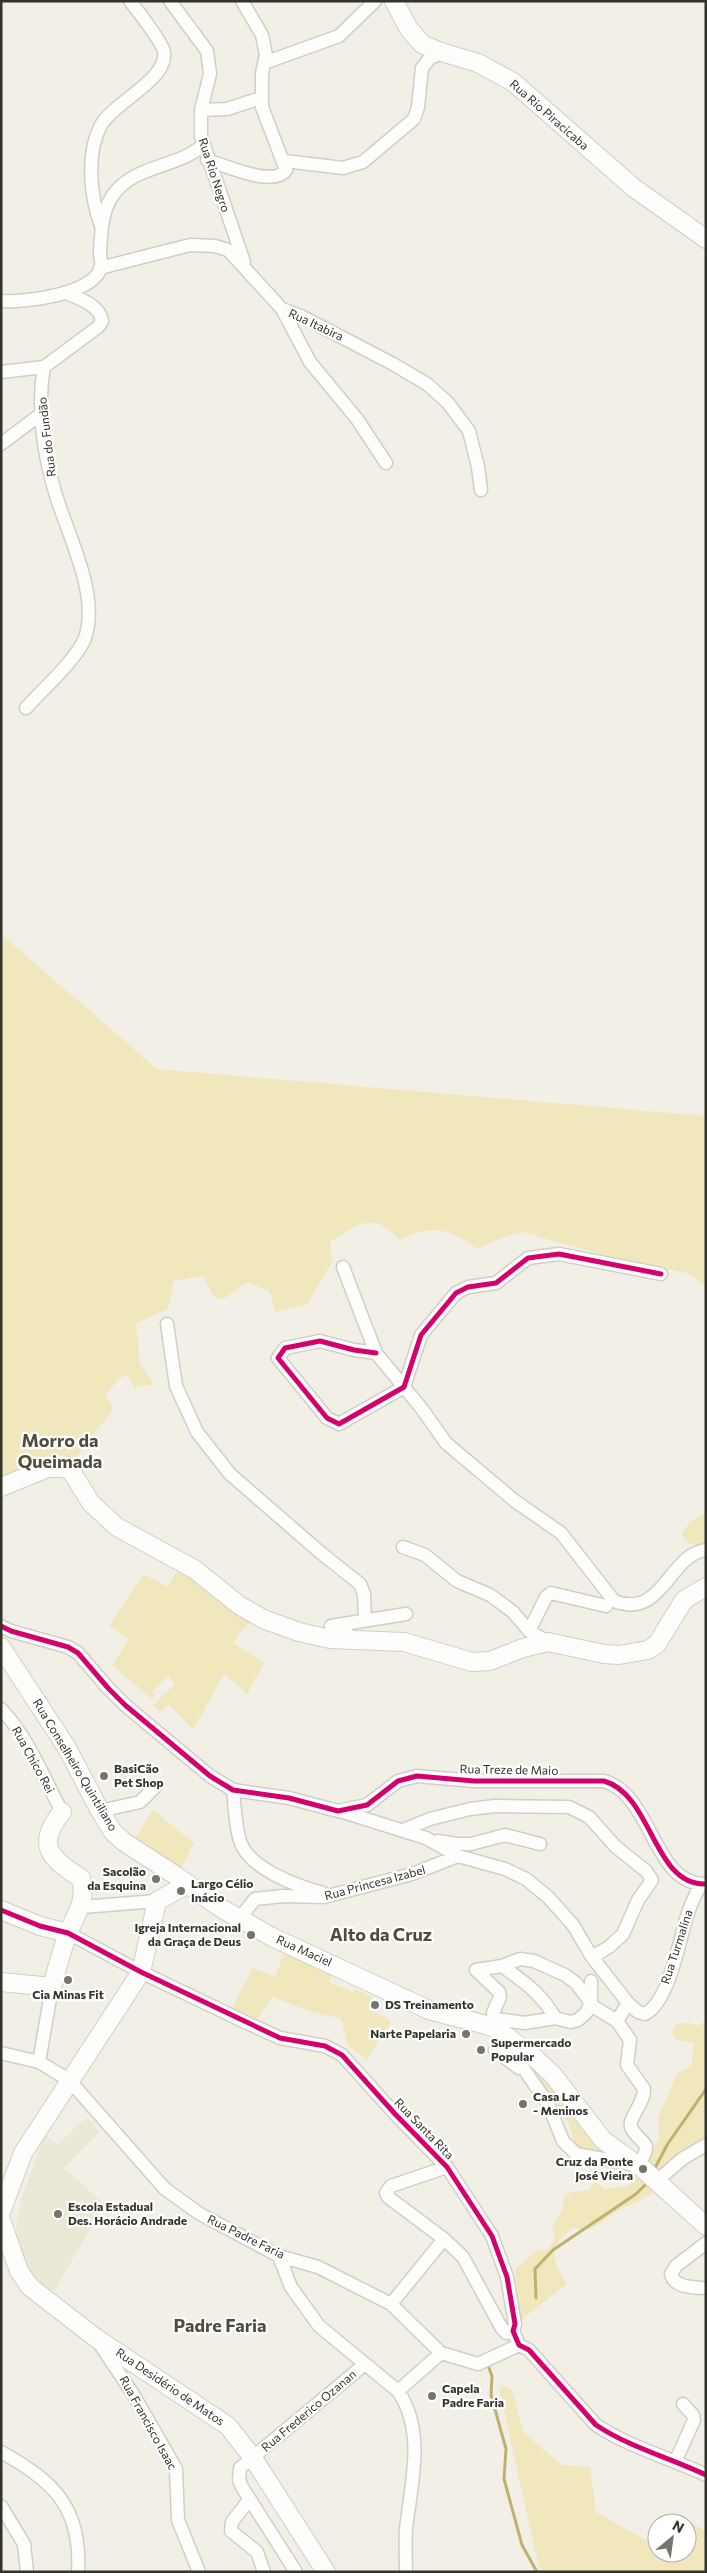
<svg xmlns="http://www.w3.org/2000/svg" width="707" height="2573" font-family="Commissioner,sans-serif">
	<style>
		.built { fill: #ece8d6 }
		.green { fill: #f0e7bc }
		.lines { fill: none; stroke-linecap: round; stroke-linejoin: round }
		.stream { stroke: #beb170; stroke-width: 3 }
		.street-casing { stroke: #d0cec6; stroke-width: 15 }
		.secondary-casing { stroke: #d0cec6; stroke-width: 20 }
		.street { stroke: #fdfdfb; stroke-width: 12 }
		.secondary { stroke: #fdfdfb; stroke-width: 18 }
		.cycleway-casing { stroke: #fff; stroke-width: 8 }
		.cycleway { stroke: #d6006c; stroke-width: 5 }
		.poi-dot { fill: #76746c; stroke: #fff; stroke-width: 2 }
		.labels { text-anchor: middle; stroke-width: 4.5; stroke-linejoin: round; paint-order: stroke }
		.street-label { font-size: 12px; fill: #33322b; stroke: #fff }
		.poi-label { font-size: 12px; font-weight: bold; fill: #33322b; stroke: #fff; text-anchor: start }
		.district-label { font-size: 18px; font-weight: bold; fill: #4f4c3d; stroke: #fff }
	</style>
	<rect width="100%" height="100%" fill="#f2f0e6"/>
	<path class="built" d="M87 2117 99 2132 64 2168 104 2204 54 2292 44 2287 20 2258 16 2224 22 2197 45 2134 57 2145Z"/>
	<path class="green" d="M1 934 157 1069 706 1116V1287L690 1274 603 1255 522 1232 504 1237 477 1249C449 1227 431 1225 399 1240 373 1210 359 1224 330 1242L332 1263 307 1304 275 1312 270 1292 248 1282 222 1300 213 1296 203 1276 174 1281 168 1309 136 1323 140 1364 154 1384 135 1388 127 1375 120 1378 105 1395 114 1408 75 1459 55 1455 1 1478Z
		M706 1513V1547L689 1543 681 1534 690 1522Z
		M178 1570 210 1590 251 1620 233 1643 264 1663 247 1694 224 1674 193 1730 169 1704 161 1712 153 1705 175 1684 168 1676 152 1691 155 1695 152 1699 112 1665 129 1639 109 1626 144 1574 167 1587Z
		M153 1810 194 1843 179 1871 134 1840Z
		M286 1948 334 1969 329 1982 353 1992 355 1989 372 1997 368 2010 389 2019 390 2024 367 2059 348 2046 341 2019 309 2011 272 1997 258 2019 232 2008 253 1968 275 1977Z
		M706 2019V2142L658 2174 647 2163 659 2137 658 2118 677 2073 691 2066 694 2043 677 2040 672 2034C675 2019 687 2022 699 2026Z
		M519 2053 630 2163 575 2147 569 2123Z
		M639 2177 656 2187 650 2196H645L638 2203C625 2201 603 2224 589 2229 585 2230 577 2228 573 2228 546 2249 552 2258 567 2284L521 2320 515 2269 538 2250 548 2249 555 2240 552 2226 563 2209 564 2197 570 2192 589 2190 593 2183 600 2184 604 2189 627 2186Z
		M503 2385 512 2391 524 2433 562 2465 590 2467 596 2512 654 2545 657 2542V2553H687V2523H677L682 2518 706 2531V2572H540L499 2389Z"/>
	<g class="lines">
		<path class="stream" d="M654 2170 667 2145 706 2089
			M536 2298 535 2269 553 2250 636 2194 648 2182
			M487 2363 492 2376 491 2395 506 2449 504 2479 522 2545 537 2572"/>
		<defs>
			<path id="street" d="M170 1 207 51 210 74 201 110V136L244 262
				M264 63 339 36 375 1
				M201 110 227 109 261 98
				M207 160C224 165 274 188 286 170L262 107V73L266 55 262 35 242 1
				M285 161 343 168 363 162 414 119 418 107 422 68 430 58 444 52
				M101 226C90 196 86 153 101 125 114 102 168 80 164 52 163 43 137 10 130 1
				M100 268 190 245 215 246 228 250 282 309 301 316 393 364 427 384 448 403 469 431 478 467 481 490
				M1 301C24 303 95 294 101 267 102 262 100 257 100 252 101 231 102 207 116 191 138 165 179 167 203 145
				M282 309 310 362 357 419 386 463
				M1 372 44 367
				M1 444 41 414
				M26 708C42 690 77 659 85 638 100 594 67 534 55 492 43 453 37 407 44 367L98 327 102 321C100 305 78 298 66 293
				M343 1267 376 1353 422 1409 446 1443 515 1501 561 1533 614 1601C663 1620 669 1554 706 1550
				M167 1324 176 1386 197 1432 230 1474 321 1553 360 1584 364 1594 365 1620
				M376 1353 354 1350 320 1341 285 1348 278 1358 327 1418 339 1424 404 1387 421 1335 456 1293 468 1287 496 1283 528 1258 559 1254 661 1274
				M403 1547 425 1555 457 1581 490 1595 513 1612 529 1631 548 1642
				M1 1626 11 1631 68 1647 78 1653 108 1688 125 1705 210 1776 233 1790 289 1798 338 1811 367 1805 398 1781 417 1776 474 1781H604C653 1795 653 1886 706 1884
				M529 1631 546 1597 551 1593 606 1606
				M348 1634 333 1630 331 1626 406 1614
				M1 1709C28 1737 44 1778 62 1812
				M233 1790C235 1807 235 1825 240 1841 249 1869 297 1886 323 1893
				M100 1811 140 1802 155 1787
				M343 1812 426 1838 458 1856 505 1869 526 1879 548 1897 573 1925 592 1957 628 2003 617 2021 630 2040 627 2065 644 2089C645 2102 628 2119 631 2127 634 2135 642 2139 646 2146 646 2155 642 2159 636 2165L576 2154 563 2141 548 2104 502 2037
				M403 1830 430 1819 470 1809 495 1806 569 1807 589 1817 616 1847 646 1871 652 1880 638 1900 623 1934 609 1947 592 1957
				M438 1841 457 1844H471L505 1835 540 1844
				M82 1907 157 1901
				M240 1918 255 1899 283 1896 324 1897 412 1874 458 1856
				M68 1933 141 1972 245 2022 280 2038 325 2046 342 2055 396 2115 447 2167 492 2236 507 2277 515 2324 513 2331 519 2345 529 2350 596 2425C629 2447 670 2458 706 2475
				M502 1966C523 1981 543 1995 555 2018
				M476 1970 502 1966 520 1959 534 1961 565 1975 576 1983 594 2007 617 2021
				M476 1970 499 1992 500 1997 493 2013 496 2019
				M628 2003 638 2012 645 2014C668 2002 678 1947 685 1923 688 1910 694 1897 701 1884
				M490 2026 496 2019 525 2023 555 2018 571 2022 578 2020 586 2013 591 2002V1981
				M495 2050 519 2068
				M1 2053 39 2062 69 2080 165 2189 200 2214 279 2256 318 2267 391 2304 441 2353 478 2364 519 2345
				M39 2062 52 1987
				M657 2181 682 2159 706 2145
				M444 2239 388 2197 386 2193 391 2186 447 2167
				M279 2256 291 2287 319 2326 398 2391C426 2432 411 2484 406 2529 405 2543 406 2558 406 2572
				M702 2288C690 2287 674 2287 671 2274L676 2266 706 2243
				M391 2304 444 2239 463 2257 501 2327 506 2333 513 2331
				M99 2343 133 2394 176 2469 178 2520 199 2572
				M398 2391 441 2353
				M1 2452C53 2481 82 2507 78 2572
				M676 2460 694 2420 693 2415 683 2404
				M249 2500 232 2522 231 2531 257 2552 264 2572
				M1 2506 24 2544 27 2572
				M296 2572 242 2487 239 2480 240 2468 365 2364"/>
			<path id="secondary" d="M394 1 409 29 422 44 438 51 478 63 513 82 634 188 706 239
				M1 1487 48 1468H64L71 1471 91 1503 117 1527 194 1569 239 1605 263 1619 299 1632 330 1639 404 1642 472 1662 490 1661 523 1648 548 1642 604 1654 619 1655 648 1650 657 1644 684 1600 706 1587
				M1 1647 67 1748 100 1811 113 1832 124 1842 175 1875 219 1907 272 1937 429 2010 490 2026 501 2032 535 2058 553 2075 603 2140 643 2169 706 2226
				M1 1910 40 1926 68 1933
				M1 1982 52 1987C57 1969 61 1951 68 1934 76 1913 87 1901 81 1878 50 1859 35 1845 62 1812
				M1 2212 23 2153 141 1972 157 1901 188 1884
				M1 2220 19 2271 30 2287 96 2338 228 2426 253 2458 326 2572"/>
		</defs>
		<use href="#street" class="street-casing"/>
		<use href="#secondary" class="secondary-casing"/>
		<use href="#street" class="street"/>
		<use href="#secondary" class="secondary"/>
		<defs>
			<path id="cycleway" d="M376 1353 354 1350 320 1341 285 1348 278 1358 327 1418 339 1424 404 1387 421 1335 456 1293 468 1287 496 1283 528 1258 559 1254 661 1274
				M1 1626 11 1631 68 1647 78 1653 108 1688 125 1705 210 1776 233 1790 289 1798 338 1811 367 1805 398 1781 417 1776 474 1781H604C653 1795 653 1886 706 1884
				M1 1910 40 1926 68 1933 141 1972 280 2038 325 2046 342 2055 396 2115 447 2167 492 2236 507 2277 515 2324 513 2331 519 2345 529 2350 596 2425C629 2447 670 2458 706 2475"/>
		</defs>
		<use href="#cycleway" class="cycleway-casing"/>
		<use href="#cycleway" class="cycleway"/>
	</g>
	<g class="poi-dot">
		<circle cx="104" cy="1776" r="5"/>
		<circle cx="156" cy="1879" r="5"/>
		<circle cx="181" cy="1891" r="5"/>
		<circle cx="251" cy="1935" r="5"/>
		<circle cx="68" cy="1980" r="5"/>
		<circle cx="375" cy="2005" r="5"/>
		<circle cx="466" cy="2034" r="5"/>
		<circle cx="481" cy="2050" r="5"/>
		<circle cx="523" cy="2104" r="5"/>
		<circle cx="643" cy="2169" r="5"/>
		<circle cx="58" cy="2214" r="5"/>
		<circle cx="432" cy="2396" r="5"/>
	</g>
	<g class="labels">
		<g class="street-label">
			<text transform="translate(549 115) rotate(41)" y="4">Rua Rio Piracicaba</text>
			<text transform="translate(214 175) rotate(72)" y="4">Rua Rio Negro</text>
			<text transform="translate(316 325) rotate(25)" y="4">Rua Itabira</text>
			<text transform="translate(47 437) rotate(-97)" y="4">Rua do Fundão</text>
			<text transform="translate(33 1760) rotate(61)" y="4">Rua Chico Rei</text>
			<text transform="translate(75 1765) rotate(59)" y="4">Rua Conselheiro Quintiliano</text>
			<text transform="translate(509 1770) rotate(1)" y="4">Rua Treze de Maio</text>
			<text transform="translate(375 1883) rotate(-15)" y="4">Rua Princesa Izabel</text>
			<text transform="translate(677 1947) rotate(-72)" y="4">Rua Turmalina</text>
			<text transform="translate(304 1951) rotate(24)" y="4">Rua Maciel</text>
			<text transform="translate(424 2129) rotate(46)" y="4">Rua Santa Rita</text>
			<text transform="translate(246 2237) rotate(26)" y="4">Rua Padre Faria</text>
			<text transform="translate(170 2387) rotate(34)" y="4">Rua Desidério de Matos</text>
			<text transform="translate(309 2411) rotate(-40)" y="4">Rua Frederico Ozanan</text>
			<text transform="translate(148 2423) rotate(61)" y="4">Rua Francisco Isaac</text>
		</g>
		<g class="poi-label">
			<text x="114" y="1773">BasiCão<tspan x="114" dy="14">Pet Shop</tspan></text>
			<text x="146" y="1876" text-anchor="end">Sacolão<tspan x="146" dy="14">da Esquina</tspan></text>
			<text x="191" y="1888">Largo Célio<tspan x="191" dy="14">Inácio</tspan></text>
			<text x="241" y="1932" text-anchor="end">Igreja Internacional<tspan x="241" dy="14">da Graça de Deus</tspan></text>
			<text x="68" y="1999" text-anchor="middle">Cia Minas Fit</text>
			<text x="385" y="2009">DS Treinamento</text>
			<text x="456" y="2038" text-anchor="end">Narte Papelaria</text>
			<text x="491" y="2047">Supermercado<tspan x="491" dy="14">Popular</tspan></text>
			<text x="533" y="2101">Casa Lar<tspan x="533" dy="14">- Meninos</tspan></text>
			<text x="633" y="2166" text-anchor="end">Cruz da Ponte<tspan x="633" dy="14">José Vieira</tspan></text>
			<text x="68" y="2211">Escola Estadual<tspan x="68" dy="14">Des. Horácio Andrade</tspan></text>
			<text x="442" y="2393">Capela<tspan x="442" dy="14">Padre Faria</tspan></text>
		</g>
		<g class="district-label">
			<text x="60" y="1447">Morro da<tspan x="60" dy="21">Queimada</tspan></text>
			<text x="381" y="1941">Alto da Cruz</text>
			<text x="220" y="2332">Padre Faria</text>
		</g>
	</g>
	<rect width="707" height="2573" fill="none" stroke="#33322b" stroke-width="5"/>
	<g transform="translate(672 2538) rotate(29)"><circle r="24" fill="#ffffff" stroke="#adadaa"/>
	<path d="M0-4L9 19L0 12L-9 19Z" fill="#76746c"/>
	<text y="-8" font-size="14" font-weight="bold" text-anchor="middle" fill="#33322b">N</text>
	</g>
</svg>
